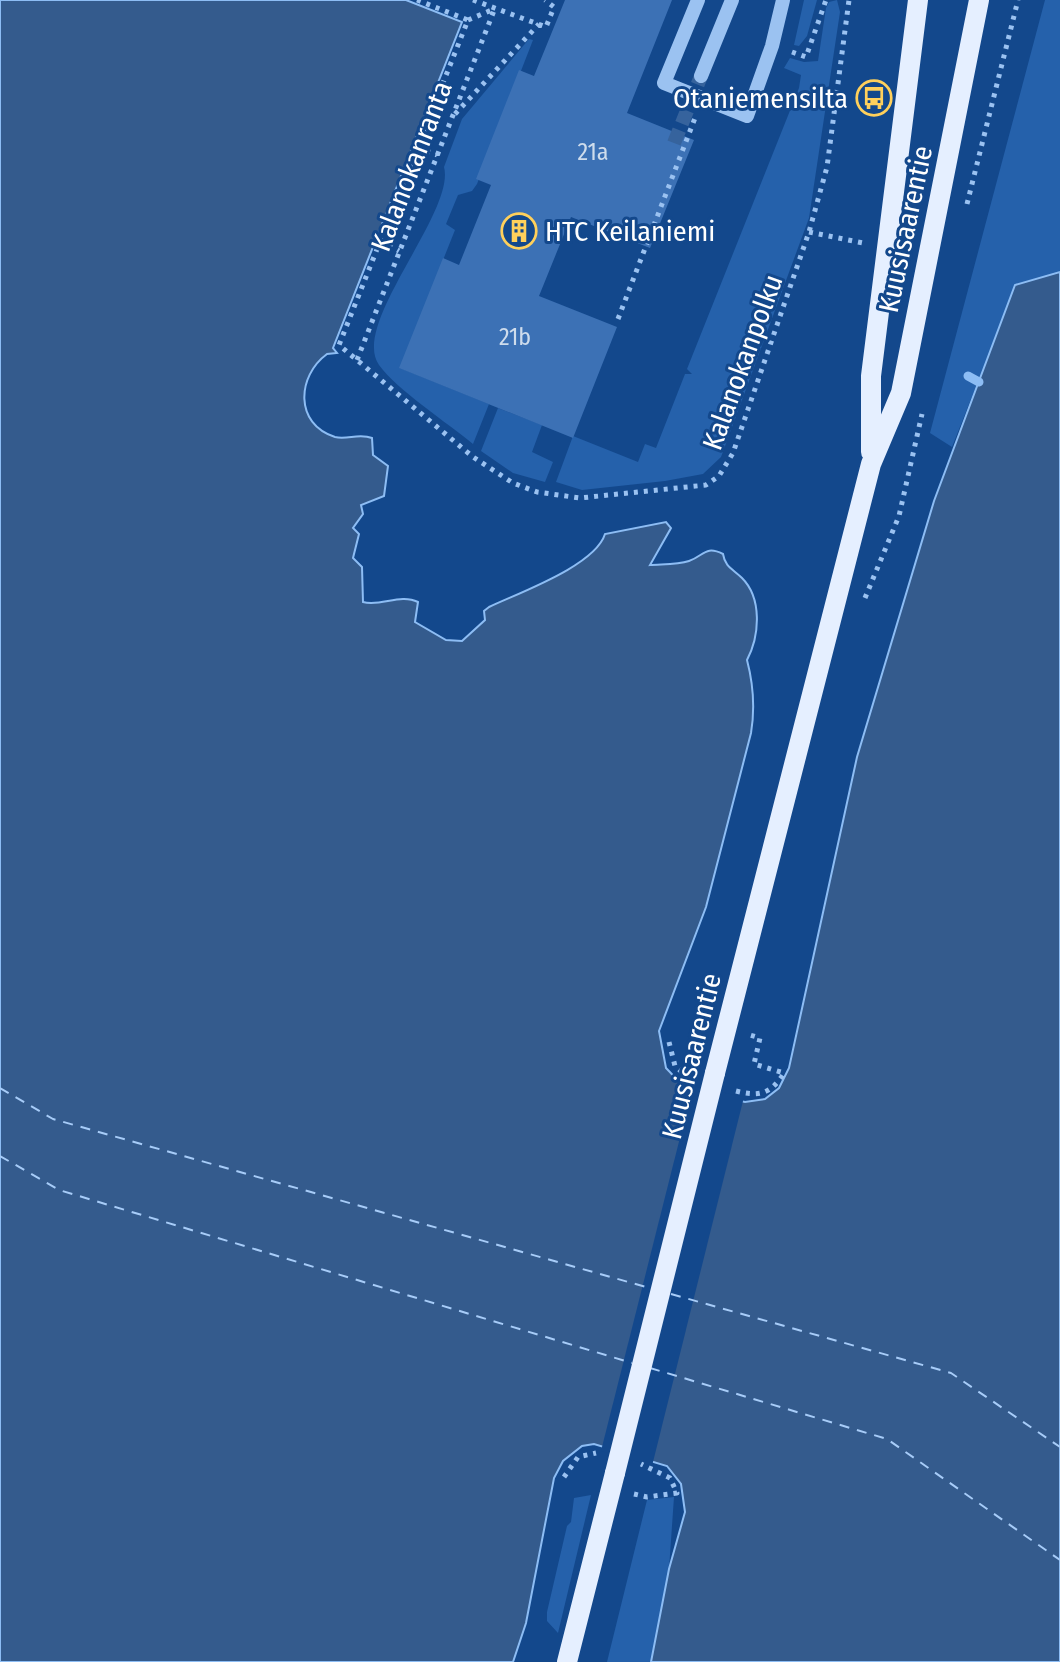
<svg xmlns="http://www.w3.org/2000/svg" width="1060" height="1662" font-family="'Fira Sans Condensed',sans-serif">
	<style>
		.green { fill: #2561ab }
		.water { fill: #345b8d; stroke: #8dbdf4; stroke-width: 2 }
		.pier { fill: #13488c }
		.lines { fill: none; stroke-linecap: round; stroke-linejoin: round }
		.stream { stroke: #8dbdf4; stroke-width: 9 }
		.ferry { stroke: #a7ccf8; stroke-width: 2; stroke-dasharray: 10 8; stroke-linecap: butt }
		.building { fill: #3c71b5 }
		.minor-tunnel { stroke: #36639d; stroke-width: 14; stroke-dasharray: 14 7; stroke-linecap: butt }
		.path { stroke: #9bc2f1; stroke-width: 5; stroke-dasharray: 4 6; stroke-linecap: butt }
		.minor { stroke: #9bc2f1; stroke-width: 14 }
		.major { stroke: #e5efff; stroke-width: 20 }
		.major-bridge { stroke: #e5efff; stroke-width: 20 }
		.labels { text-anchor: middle; stroke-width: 6; stroke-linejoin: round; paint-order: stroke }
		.number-label { font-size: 24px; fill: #cedcec }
		.poi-label { font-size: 28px; fill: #fff; stroke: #13488c; text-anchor: end }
		.street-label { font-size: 28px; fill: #fff; stroke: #13488c }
	</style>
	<rect width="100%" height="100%" fill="#13488c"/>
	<path class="green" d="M804 0H817L807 36 799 46 794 45Z
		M837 0 840 12 809 218 721 457 703 474 665 481 582 490 556 482 573 436 638 462 645 444 656 448 685 374H692L687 369 799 88 801 75 784 68 790 58 804 62 818 61 826 8 829 2Z
		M1045 0H1060V721L934 501 977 384 952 447 930 433Z
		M529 39 533 40 477 184 472 191 458 195 446 224 455 230 400 368 489 404 473 444C449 424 396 389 379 365 350 324 456 212 444 167L462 119Z
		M498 408 542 425 532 452 553 462 545 482 513 473 481 451Z
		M591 1495 558 1633 547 1621V1612L567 1526 571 1522 574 1498Z
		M674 1497 669 1569 651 1662H607L647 1500Z"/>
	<path class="water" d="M0 0H406L462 22 333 348 337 353 327 354C297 376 294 424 335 437 347 440 359 433 372 438L373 455 388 466 384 496 361 505 363 514 353 528 359 534 353 558 362 567 363 602C381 607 400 593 418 602L415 622 446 640 462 641 485 620 484 611 489 607C518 593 595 566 605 534L666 522 671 528 650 565C662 564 677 565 689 561 704 556 705 545 723 554 725 567 733 569 742 578 762 598 760 635 747 660 753 683 755 709 751 733L706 907 659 1031 666 1068 685 1088 745 1102 765 1099 779 1088 789 1068 857 757 934 501 1015 285 1060 272V1662H651L669 1569 685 1512 681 1484 667 1466 594 1444 582 1446 563 1461 554 1478 526 1623 513 1662H0Z"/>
	<path class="pier" d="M693 1086 744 1097 652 1466 601 1451Z"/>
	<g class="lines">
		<path class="stream" d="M968 376 979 382"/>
		<path class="ferry" d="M0 1088 53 1119 653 1289
			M0 1156 59 1190 632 1363
			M671 1294 951 1373 1060 1447
			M650 1368 887 1439 1060 1560"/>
	</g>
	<path class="building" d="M565 0H672L627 113 694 140 650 248 571 217 539 296 617 327 573 438 399 368 443 258 459 265 491 185 476 179 519 70 534 76Z"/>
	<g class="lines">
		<path class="minor-tunnel" d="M674 143 701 76"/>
		<path class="path" d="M417 0 468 20 339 345 473 457 513 483 537 492 580 498 706 485 719 476 733 453 809 232 827 167 849 0
			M473 0 546 27 554 7 545 0
			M468 20 494 9
			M792 52 806 57 826 0
			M455 114 539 24
			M417 147 437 155
			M967 204 1018 0
			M809 232 863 243
			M380 240 399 251
			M618 319 695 118
			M357 360 495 8
			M865 598 899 516 922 414
			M669 1042 675 1066 691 1080
			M736 1091C759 1097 771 1094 784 1073L754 1064 760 1038 750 1035
			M564 1477 578 1457 596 1453
			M634 1494 647 1497 677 1493 670 1478 641 1464"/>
		<path class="minor" d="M698 0 664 83 747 116 772 46 783 0
			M701 76 732 0"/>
		<path class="major" d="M871 452V376L918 0
			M715 1073 871 464 901 393 979 0
			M567 1662 615 1473"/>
		<path class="major-bridge" d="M615 1473 715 1073"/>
	</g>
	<defs>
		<symbol id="bus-ring" viewBox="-11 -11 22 22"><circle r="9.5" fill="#13488c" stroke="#ffd05b" stroke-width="1.5"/><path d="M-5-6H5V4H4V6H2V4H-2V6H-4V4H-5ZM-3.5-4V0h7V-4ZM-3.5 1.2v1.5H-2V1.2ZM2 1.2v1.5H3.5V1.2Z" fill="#ffd05b"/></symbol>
		<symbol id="building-ring" viewBox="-11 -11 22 22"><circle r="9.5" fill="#13488c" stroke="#ffd05b" stroke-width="1.5"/><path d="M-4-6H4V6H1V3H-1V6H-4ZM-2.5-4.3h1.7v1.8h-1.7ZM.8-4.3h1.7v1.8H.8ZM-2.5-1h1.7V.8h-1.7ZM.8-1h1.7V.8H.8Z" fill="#ffd05b"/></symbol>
	</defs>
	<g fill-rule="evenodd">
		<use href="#bus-ring" x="854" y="78" width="40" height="40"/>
		<use href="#building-ring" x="499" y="211" width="40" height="40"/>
	</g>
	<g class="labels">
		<g class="number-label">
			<text x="593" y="160">21a</text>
			<text x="515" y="345">21b</text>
		</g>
		<g class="poi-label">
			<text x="848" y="108">Otaniemensilta</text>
			<text x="545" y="241" text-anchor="start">HTC Keilaniemi</text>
		</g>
		<g class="street-label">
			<text transform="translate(411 166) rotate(-69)" y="10">Kalanokanranta</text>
			<text transform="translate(905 229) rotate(-78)" y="10">Kuusisaarentie</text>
			<text transform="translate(742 362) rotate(-70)" y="10">Kalanokanpolku</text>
			<text transform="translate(691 1056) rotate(-76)" y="10">Kuusisaarentie</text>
		</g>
	</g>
</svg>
